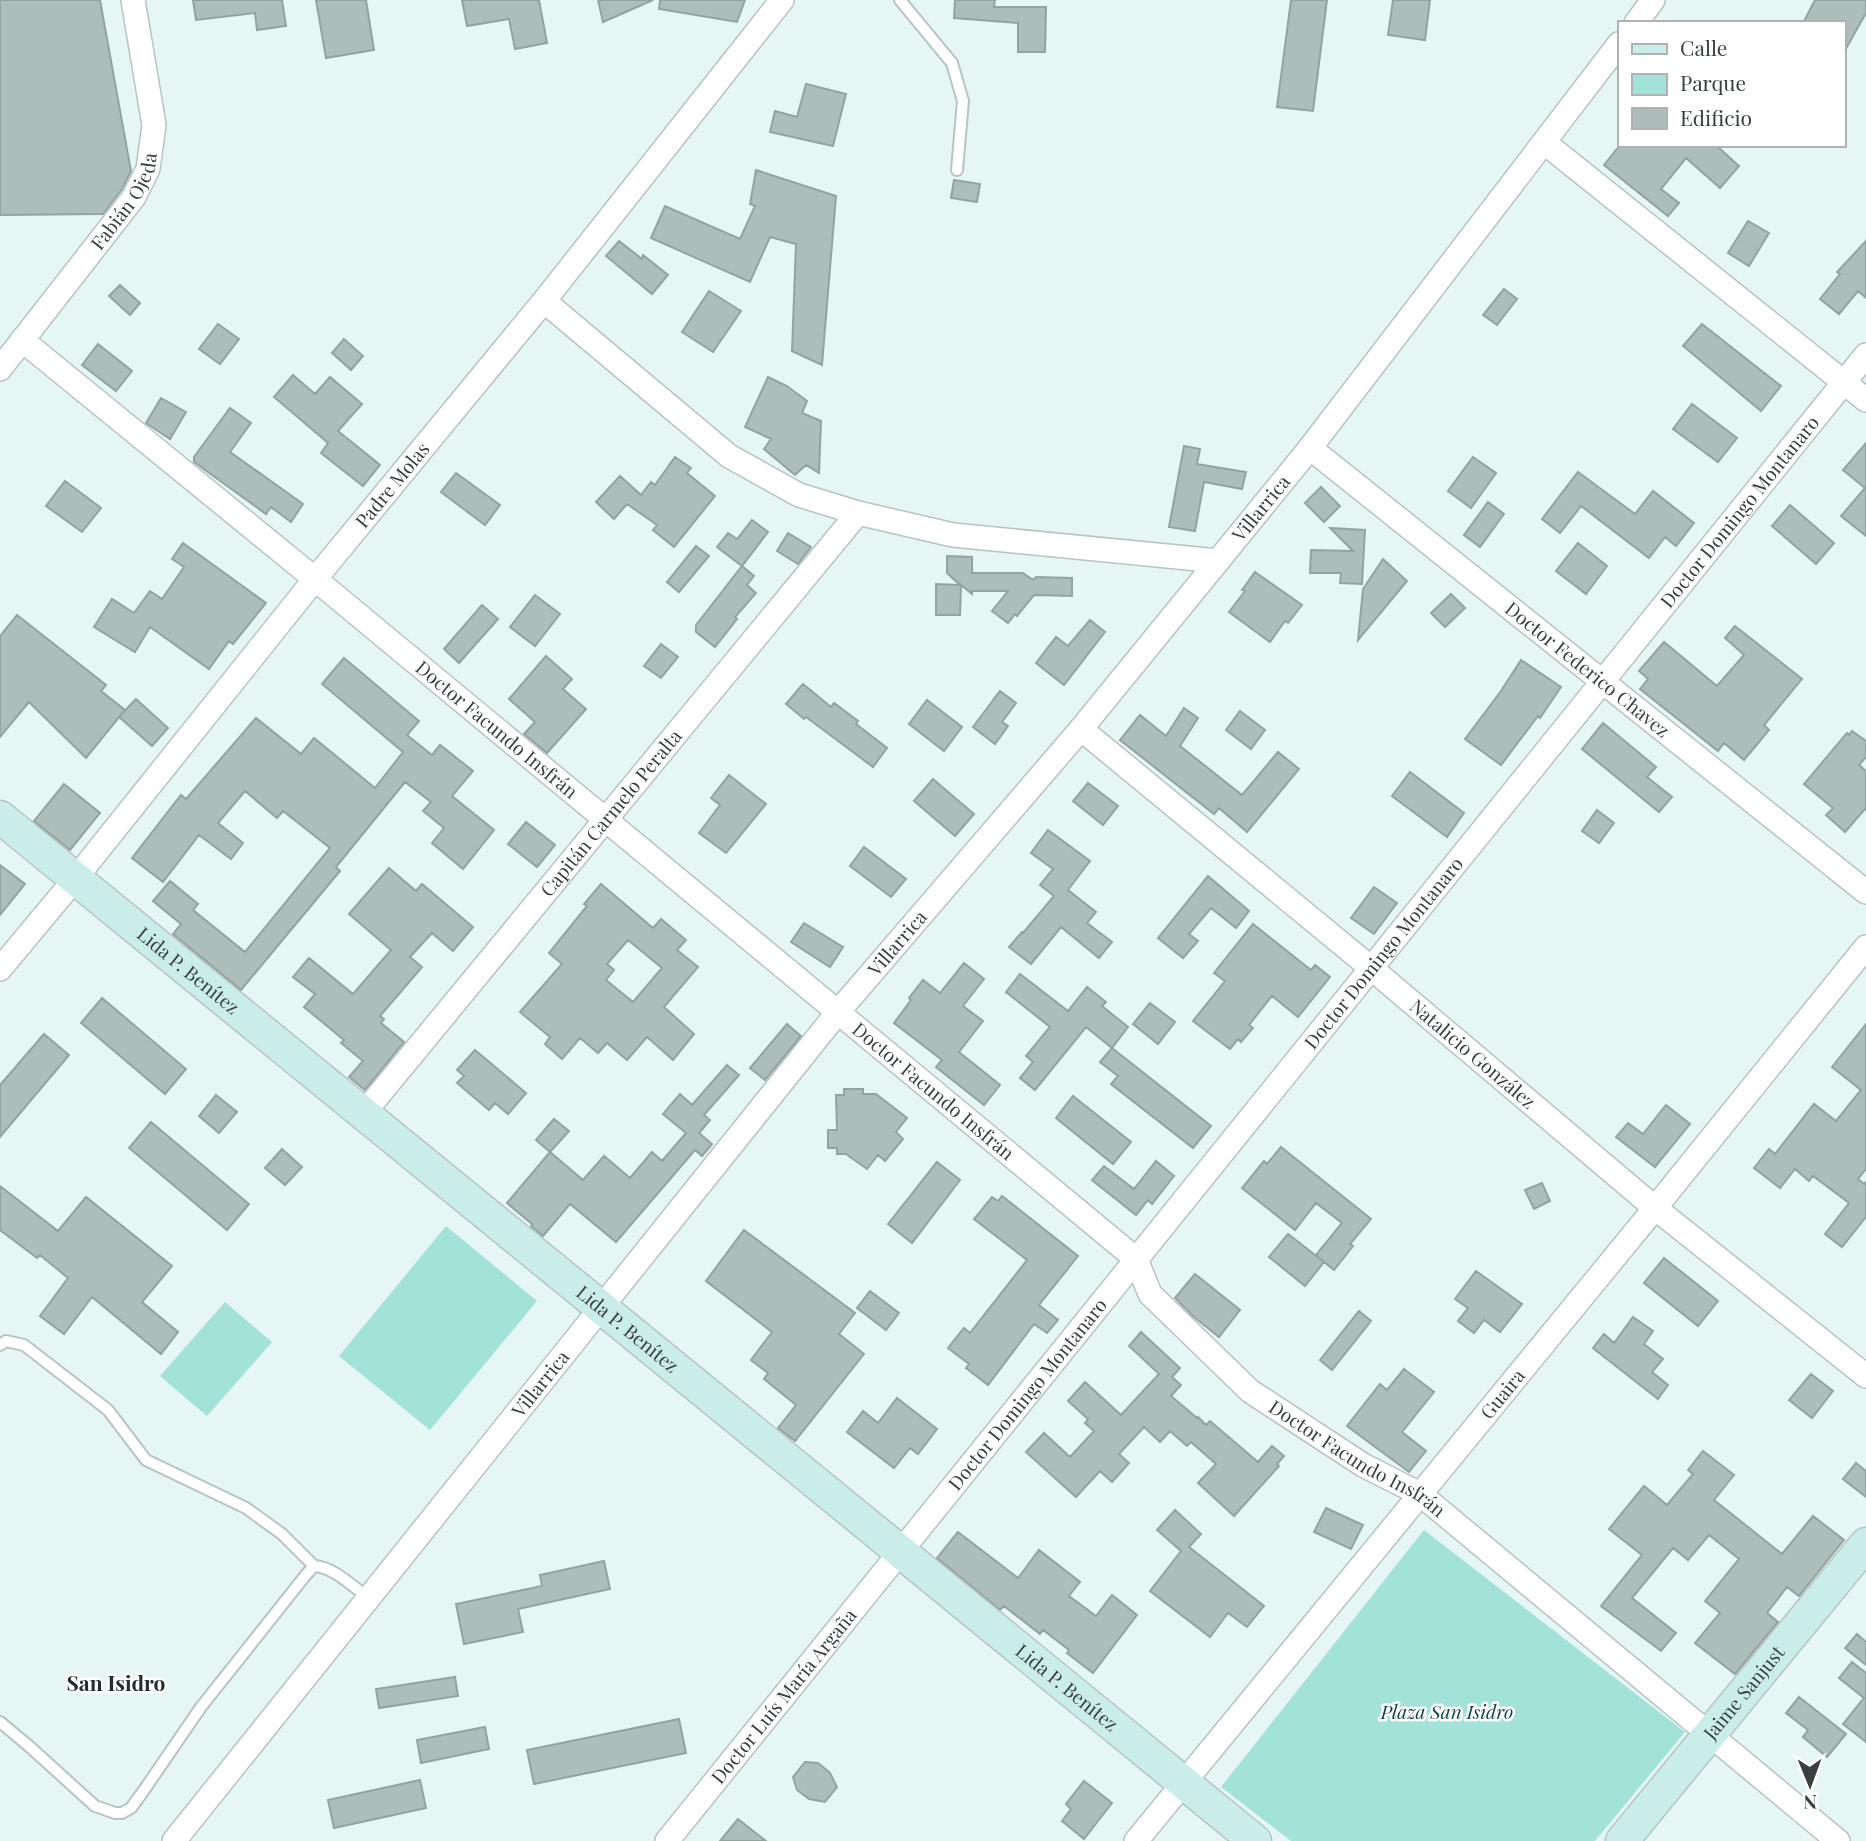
<svg xmlns="http://www.w3.org/2000/svg" width="1866" height="1841" font-family="'Playfair Display',serif">
	<style>
		.park { fill: #a2e2d9 }
		.building { fill: #acbdba; stroke: #93a3a1; stroke-width: 2; fill-rule: evenodd }
		.lines { fill: none; stroke-linecap: round; stroke-linejoin: round }
		.lane-casing { stroke: #b4c5c3; stroke-width: 14 }
		.street-casing { stroke: #b4c5c3; stroke-width: 26 }
		.secondary-casing { stroke: #b4c5c3; stroke-width: 35 }
		.lane { stroke: #fff; stroke-width: 10 }
		.street { stroke: #fff; stroke-width: 23 }
		.secondary { stroke: #caede9; stroke-width: 32 }
		.labels { text-anchor: middle; stroke-width: 5; stroke-linejoin: round; paint-order: stroke }
		.street-label { font-size: 19px; fill: #383f3e; stroke: #fff }
		.park-label { font-size: 19px; font-style: italic; fill: #104540; stroke: #fff }
		.neighbourhood-label { font-size: 21px; font-weight: bold; fill: #212f2d; stroke: #fff }
	</style>
	<rect width="100%" height="100%" fill="#e5f6f4"/>
	<path class="park" d="M446 1226 537 1301 430 1430 339 1356Z
		M225 1302 272 1342 207 1416 160 1376Z
		M1424 1530 1685 1732 1595 1841H1291L1221 1787Z"/>
	<path class="building" d="M0 0H100L131 171 122 189 103 214 0 215Z
		M193 0H282L286 26 257 30 255 13 196 20Z
		M316 0H366L374 50 326 58Z
		M462 0H539L547 43 515 49 509 19 467 26Z
		M598 0H653L603 22Z
		M660 0H745L737 22 659 9Z
		M955 0H995L994 7H1046L1045 52H1018V23L954 18Z
		M1291 0H1327L1313 111 1277 107Z
		M1393 0H1430L1425 40 1388 35Z
		M1815 0H1866V13L1843 54V23H1803Z
		M806 84 846 94 833 146 770 132 775 111 797 117Z
		M1620 145H1716L1739 166 1720 188 1686 158 1661 189 1679 203 1668 216 1604 165Z
		M756 170 836 196 822 365 792 351 796 244 770 237 750 282 651 238 665 206 740 239 755 206 750 204Z
		M954 180 980 184 977 202 951 198Z
		M1748 221 1769 233 1749 266 1728 253Z
		M619 241 642 259 643 255 668 275 652 294 606 256Z
		M1866 241V298L1858 291 1839 314 1820 299 1840 274 1837 272Z
		M120 285 140 303 130 315 109 296Z
		M1504 289 1517 299 1497 325 1483 315Z
		M709 291 741 311 713 352 682 332Z
		M218 324 239 339 220 364 199 349Z
		M1702 324 1781 386 1761 411 1683 346Z
		M344 339 363 356 351 370 332 353Z
		M98 344 132 371 116 391 82 365Z
		M293 375 315 394 330 377 362 404 338 431 380 465 363 486 321 453 328 443 274 397Z
		M768 377 787 386 807 401 802 413 821 421 819 473 806 465 795 475 764 449 771 439 745 427Z
		M161 398 186 412 170 439 146 423Z
		M1692 404 1737 438 1718 462 1673 429Z
		M230 408 251 423 230 452 303 504 291 522 271 507 266 514 194 462V457Z
		M1866 443V536L1841 516 1865 488 1843 470Z
		M1184 446 1200 449 1197 464 1246 472 1242 489 1204 482 1195 531 1169 527Z
		M675 457 691 468 687 473 715 496 674 547 653 530 657 525 627 504 614 519 596 502 620 476 641 495 651 482 655 485Z
		M1473 457 1496 473 1471 508 1448 491Z
		M1578 472 1635 514 1653 491 1694 523 1676 546 1665 537 1649 558 1581 506 1560 533 1542 519Z
		M456 473 500 505 485 525 441 492Z
		M65 481 101 508 82 532 46 506Z
		M1321 487 1340 506 1324 522 1305 503Z
		M1488 502 1504 514 1480 547 1464 535Z
		M1790 505 1834 543 1816 564 1772 526Z
		M752 520 768 532 742 566 717 547 728 533 737 539Z
		M1330 528 1365 530 1362 584 1340 583 1341 573H1310L1311 550 1353 551Z
		M788 533 811 547 798 564 777 551Z
		M183 543 266 603 233 644 229 641 209 669 150 627 135 652 94 627 112 599 134 613 150 591 162 599 184 567 172 559Z
		M1578 543 1607 566 1586 594 1556 571Z
		M696 546 709 556 679 592 667 582Z
		M947 556 972 557V573H1023L1033 580 1036 577 1072 578V596L1034 595 1017 616 1015 614 1008 623 992 611 1008 591H972V594L961 585 960 615H936V584L960 585 947 573Z
		M1383 559 1407 581 1358 640 1363 589Z
		M742 566 754 576 747 585 756 593 735 617 737 619 715 647 696 632V625Z
		M1255 572 1302 605 1288 623 1285 621 1270 642 1229 612 1245 591 1242 590Z
		M1451 594 1465 608 1445 627 1431 613Z
		M535 595 560 614 535 646 510 627Z
		M482 605 498 619 459 663 444 649Z
		M17 615 106 685 101 691 125 710 86 758 29 702 0 737V636Z
		M1090 620 1105 632 1064 685 1036 663 1056 637 1068 646Z
		M1735 626 1802 679 1764 725 1769 730 1744 760 1724 743 1718 751 1640 689 1648 679 1639 671 1664 642 1717 686 1744 655 1725 638Z
		M661 644 678 657 661 678 644 666Z
		M546 656 572 679 563 689 586 709 547 753 524 734 535 722 509 699Z
		M344 658 419 721 407 735 432 755 440 745 473 771 452 796 494 830 463 869 432 843 444 828 423 811 431 802 405 782 336 867 340 871 241 990 173 934 181 924 153 901 170 881 198 904 193 910 245 952 330 848 283 811 277 818 245 791 218 823 243 843 231 859 199 835 163 882 132 858 181 795 186 799 256 718 301 754 314 738 375 788 403 752 322 684Z
		M1521 660 1561 687 1540 718 1538 716 1501 765 1465 739 1501 691Z
		M803 684 831 707 834 703 858 721 856 724 887 748 873 767 806 717 804 719 786 704Z
		M1000 691 1016 703 1002 722 1008 726 995 744 973 727Z
		M136 699 168 728 152 746 119 717Z
		M927 700 962 727 944 751 909 724Z
		M1184 708 1198 718 1180 746 1242 795 1278 752 1299 769 1247 832 1219 808 1214 814 1120 740 1140 715 1166 736Z
		M1240 711 1265 730 1251 749 1226 730Z
		M1603 723 1656 767 1647 777 1672 797 1659 812 1582 749Z
		M1852 731 1866 741V757L1859 765 1866 771V808L1845 832 1826 815 1833 808 1804 784 1847 733 1849 735Z
		M1410 772 1464 813 1447 837 1392 796Z
		M729 775 766 804 726 853 699 833 720 805 711 798Z
		M933 779 974 814 955 836 914 801Z
		M1088 783 1118 806 1103 825 1073 801Z
		M64 784 100 813 70 850 34 821Z
		M1597 810 1614 823 1599 843 1582 831Z
		M526 822 555 845 537 867 508 844Z
		M1048 830 1090 861 1068 890 1096 912 1087 923 1112 942 1099 958 1061 927 1031 964 1009 947 1022 932 1023 933 1054 896 1040 885 1053 869 1031 853Z
		M864 847 906 879 891 897 850 866Z
		M0 865 25 884 0 915Z
		M389 868 416 891 422 884 473 927 453 951 432 933 410 957 422 967 380 1016 384 1019 381 1023 404 1042 365 1090 349 1077 363 1061 341 1043 344 1040 304 1007 315 994 293 977 309 958 353 994 391 950 349 914Z
		M1208 876 1249 911 1236 928 1211 908 1189 934 1198 941 1183 958 1158 938Z
		M601 884 653 928 661 919 686 940 677 950 698 967 664 1007 694 1034 673 1060 647 1037 627 1060 607 1043 598 1053 580 1038 562 1059 545 1044 550 1037 520 1012 562 964 549 953 587 906 584 904ZM628 940 662 968 633 1002 606 980 614 970 607 964Z
		M1374 887 1397 903 1374 934 1351 918Z
		M804 923 843 947 830 967 791 942Z
		M1253 924 1311 970 1315 965 1330 977 1298 1017 1272 996 1249 1025 1253 1028 1241 1042 1238 1039 1230 1049 1193 1021 1225 981 1214 973Z
		M964 963 984 979 963 1006 983 1021 959 1052 1000 1085 984 1105 936 1067 942 1060 894 1023 911 1000 909 998 923 980 940 993Z
		M1020 974 1068 1011 1087 987 1106 1002 1102 1006 1128 1027 1112 1048 1086 1027 1035 1090 1020 1078 1033 1062 1026 1056 1050 1027 1006 992Z
		M102 998 186 1069 165 1094 81 1023Z
		M1150 1003 1175 1022 1158 1044 1133 1024Z
		M787 1024 801 1036 765 1080 750 1068Z
		M1866 1024V1169L1858 1179 1864 1184 1866 1182V1217L1842 1247 1825 1234 1849 1203 1813 1176 1809 1181 1795 1169 1780 1188 1754 1168 1769 1149 1775 1154 1814 1104 1836 1121 1861 1090 1832 1067Z
		M44 1034 69 1055 0 1137V1085Z
		M1112 1048 1211 1126 1193 1148 1111 1084 1118 1076 1100 1062Z
		M475 1050 526 1093 508 1114 495 1103 489 1110 457 1083 464 1076 457 1070Z
		M727 1065 739 1075 704 1115 710 1120 699 1133 712 1144 702 1156 695 1150 616 1242 570 1204 543 1236 531 1226 532 1224 507 1203 550 1152 583 1180 604 1156 630 1178 652 1152 662 1161 686 1133 663 1114 680 1094 692 1105Z
		M844 1089H863V1094H876L907 1118 896 1132 903 1139 885 1161 878 1155 867 1169 846 1154H837V1148H828V1130H837L836 1095H844Z
		M216 1095 237 1112 219 1133 199 1116Z
		M1073 1096 1131 1142 1113 1164 1056 1118Z
		M1666 1105 1690 1124 1655 1167 1616 1137 1628 1123 1643 1134Z
		M554 1119 569 1131 550 1152 536 1140Z
		M151 1122 249 1204 227 1230 129 1148Z
		M1281 1147 1371 1219 1350 1244 1353 1246 1334 1270 1324 1262 1305 1286 1269 1257 1288 1234 1324 1262 1316 1255 1342 1223 1316 1203 1295 1230 1242 1188 1264 1161 1267 1164Z
		M282 1149 302 1167 285 1185 265 1168Z
		M1156 1161 1174 1176 1152 1204 1148 1200 1136 1215 1092 1180 1104 1166 1134 1189Z
		M937 1162 960 1180 912 1243 888 1224Z
		M1542 1183 1550 1201 1534 1209 1525 1190Z
		M0 1186 58 1231 86 1197 172 1266 142 1302 178 1332 161 1354 92 1297 64 1334 40 1316 68 1278 40 1255 37 1258 0 1230Z
		M1002 1196 1078 1256 1039 1305 1058 1320 1047 1333 1034 1324 988 1385 966 1368 969 1364 948 1348 964 1328 970 1333 1027 1260 974 1219 992 1197 998 1201Z
		M744 1230 855 1313 839 1334 864 1354 795 1441 778 1428 796 1405 764 1379 768 1373 751 1360 772 1332 706 1281Z
		M1664 1258 1718 1301 1698 1326 1644 1283Z
		M1476 1271 1522 1304 1500 1332 1484 1320 1474 1333 1458 1321 1468 1308 1455 1299Z
		M1195 1274 1240 1310 1219 1337 1194 1317 1175 1298Z
		M870 1291 899 1313 886 1330 857 1308Z
		M1359 1311 1371 1321 1332 1370 1320 1360Z
		M1633 1317 1653 1331 1644 1344 1663 1359 1652 1372 1668 1385 1658 1399 1593 1348 1604 1334 1614 1343Z
		M1141 1332 1180 1368 1172 1377 1181 1385 1171 1396 1197 1418 1198 1417 1206 1425 1210 1421 1258 1462 1272 1446 1284 1456 1277 1464 1279 1466 1234 1516 1198 1483 1216 1464 1191 1442 1187 1446 1170 1431 1160 1442 1144 1427 1119 1454 1129 1463 1112 1482 1100 1471 1076 1497 1026 1452 1044 1433 1070 1457 1094 1431 1085 1423 1088 1419 1068 1401 1085 1382 1121 1415 1159 1374 1129 1346Z
		M1404 1369 1434 1392 1402 1432 1426 1451 1409 1472 1347 1426 1380 1384 1387 1390Z
		M1811 1374 1833 1391 1812 1418 1789 1400Z
		M897 1398 937 1429 918 1454 910 1448 894 1468 847 1432 863 1411 878 1423Z
		M1703 1451 1734 1475 1714 1500 1782 1554 1813 1516 1844 1540 1799 1596 1787 1587 1767 1613 1778 1622 1735 1674 1695 1643 1720 1613 1705 1601 1739 1559 1709 1535 1688 1560 1673 1548 1632 1598 1676 1633 1661 1651 1601 1606 1642 1555 1609 1529 1644 1486 1667 1505 1693 1474 1688 1470Z
		M1856 1463 1866 1471V1497L1843 1479Z
		M1326 1508 1363 1525 1351 1549 1314 1532Z
		M1175 1510 1201 1534 1189 1547 1264 1606 1247 1627 1228 1613 1210 1637 1150 1591 1181 1551 1157 1530Z
		M958 1532 1018 1578 1039 1550 1080 1582 1069 1596 1096 1616 1112 1595 1137 1615 1093 1673 1067 1653 1069 1650 1043 1630 1040 1634 1004 1606 1000 1610 937 1558Z
		M604 1561 610 1589 518 1609 523 1632 464 1644 456 1604 542 1586 540 1575Z
		M1857 1634 1866 1642V1665L1845 1648Z
		M1852 1662 1866 1673V1742L1843 1724 1864 1698 1839 1678Z
		M455 1677 458 1696 379 1708 376 1689Z
		M1799 1697 1846 1734 1827 1757 1803 1737 1808 1730 1786 1713Z
		M679 1719 686 1753 534 1784 527 1750Z
		M485 1727 489 1749 421 1763 417 1740Z
		M805 1762 818 1763 830 1773 837 1787 825 1802 809 1799 797 1790 793 1777Z
		M420 1780 426 1808 334 1828 328 1800Z
		M1084 1781 1112 1803 1084 1839 1062 1821 1071 1809 1066 1804Z
		M738 1819 766 1841H720Z"/>
	<g class="lines">
		<defs>
			<path id="lane" d="M900 0 952 63 963 101 957 170
				M0 1345 6 1341 24 1345 108 1410 146 1460 246 1508 282 1534 314 1566C334 1567 353 1587 369 1598
				M0 1722 30 1747 95 1806 115 1813H122L131 1808 142 1793 201 1707 305 1576 314 1566"/>
			<g id="street">
				<path d="M1636 23 1653 0"/>
				<path d="M1545 143 1866 400"/>
				<path d="M544 301 729 456 799 495 858 513 953 535 1218 561"/>
				<path id="s1" d="M22 340 315 579 1136 1259 1150 1294 1250 1391 1363 1465 1420 1494 1838 1841"/>
				<path id="s2" d="M0 369 134 197 148 169 154 125 133 0"/>
				<path id="s3" d="M1310 448 1866 892"/>
				<path id="s4" d="M1081 729 1371 968 1655 1208 1866 1376"/>
				<path id="s5" d="M0 969 75 879 315 579 544 301 782 0"/>
				<path id="s6" d="M363 1114 858 513"/>
				<path id="s7" d="M174 1841 838 1012 1081 729 1310 448 1619 44"/>
				<path id="s8" d="M667 1841 1866 355"/>
				<path id="s9" d="M1136 1841 1655 1208 1866 947"/>
			</g>
			<g id="secondary">
				<path id="s10" d="M0 817 1255 1841"/>
				<path id="s11" d="M1622 1841 1866 1544"/>
			</g>
		</defs>
		<use href="#lane" class="lane-casing"/>
		<use href="#street" class="street-casing"/>
		<use href="#secondary" class="secondary-casing"/>
		<use href="#lane" class="lane"/>
		<use href="#street" class="street"/>
		<use href="#secondary" class="secondary"/>
	</g>
	<g class="labels">
		<g class="street-label">
			<text dy="7" stroke="none"><textPath href="#s2" startOffset="210">Fabián Ojeda</textPath></text>
			<text dy="7" stroke="none"><textPath href="#s5" startOffset="623">Padre Molas</textPath></text>
			<text dy="7" stroke="none"><textPath href="#s7" startOffset="1720">Villarrica</textPath></text>
			<text dy="7" stroke="none"><textPath href="#s8" startOffset="1708">Doctor Domingo Montanaro</textPath></text>
			<text dy="7" stroke="none"><textPath href="#s3" startOffset="355">Doctor Federico Chavez</textPath></text>
			<text dy="7" stroke="none"><textPath href="#s1" startOffset="614">Doctor Facundo Insfrán</textPath></text>
			<text dy="7" stroke="none"><textPath href="#s6" startOffset="390">Capitán Carmelo Peralta</textPath></text>
			<text dy="7" stroke="none"><textPath href="#s7" startOffset="1153">Villarrica</textPath></text>
			<text dy="7" stroke="none"><textPath href="#s8" startOffset="1141">Doctor Domingo Montanaro</textPath></text>
			<text dy="7" stroke="none"><textPath href="#s10" startOffset="243">Lida P. Benítez</textPath></text>
			<text dy="7" stroke="none"><textPath href="#s4" startOffset="509">Natalicio González</textPath></text>
			<text dy="7" stroke="none"><textPath href="#s1" startOffset="1181">Doctor Facundo Insfrán</textPath></text>
			<text dy="7" stroke="none"><textPath href="#s10" startOffset="810">Lida P. Benítez</textPath></text>
			<text dy="7" stroke="none"><textPath href="#s7" startOffset="586">Villarrica</textPath></text>
			<text dy="7" stroke="none"><textPath href="#s8" startOffset="574">Doctor Domingo Montanaro</textPath></text>
			<text dy="7" stroke="none"><textPath href="#s9" startOffset="578">Guaira</textPath></text>
			<text dy="7" stroke="none"><textPath href="#s1" startOffset="1748">Doctor Facundo Insfrán</textPath></text>
			<text dy="7" stroke="none"><textPath href="#s10" startOffset="1377">Lida P. Benítez</textPath></text>
			<text dy="7" stroke="none"><textPath href="#s11" startOffset="192">Jaime Sanjust</textPath></text>
			<text dy="7" stroke="none"><textPath href="#s8" startOffset="186">Doctor Luís María Argaña</textPath></text>
		</g>
		<g class="park-label">
			<text x="1447" y="1719">Plaza San Isidro</text>
		</g>
		<g class="neighbourhood-label">
			<text x="116" y="1691">San Isidro</text>
		</g>
	</g>
	<rect x="1618" y="21" width="228" height="126" fill="#ffffff" stroke="#afb2b2" stroke-width="2"/>
	<rect x="1632" y="44" width="35" height="10" fill="#caede9" stroke="#afb2b2" stroke-width="2"/>
	<text x="1680" y="56" font-size="21" fill="#383f3e">Calle</text>
	<rect x="1632" y="74" width="35" height="21" fill="#a2e2d9" stroke="#afb2b2" stroke-width="2"/>
	<text x="1680" y="91" font-size="21" fill="#383f3e">Parque</text>
	<rect x="1632" y="108" width="35" height="21" fill="#acbdba" stroke="#afb2b2" stroke-width="2"/>
	<text x="1680" y="126" font-size="21" fill="#383f3e">Edificio</text>
	<g transform="translate(1810 1785) rotate(179)" stroke="#ffffff" stroke-width="5" paint-order="stroke">
	<path d="M0-5L12 26L0 18L-12 26Z" fill="#383f3e"/>
	<text y="-10" font-size="19" font-weight="bold" text-anchor="middle" fill="#383f3e">N</text>
	</g>
</svg>
